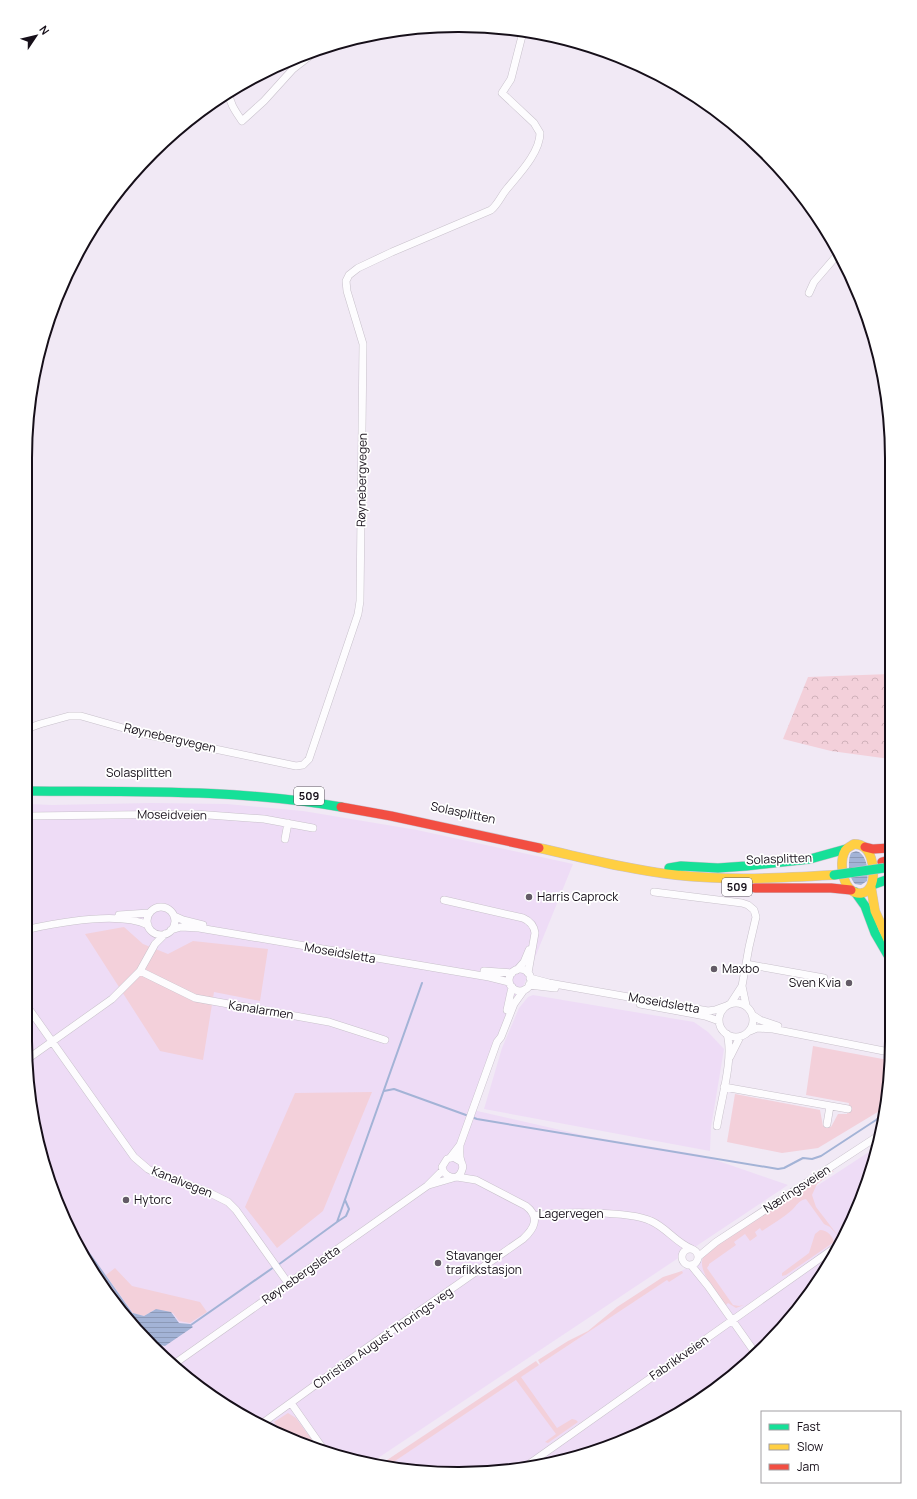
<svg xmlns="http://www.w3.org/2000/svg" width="917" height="1499" font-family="Manrope,sans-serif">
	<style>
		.built { fill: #eedcf6 }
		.green { fill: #f3d0da }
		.forest { fill: url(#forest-crowns) }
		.water { fill: url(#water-rules) }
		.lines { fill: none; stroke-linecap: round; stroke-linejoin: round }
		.stream { stroke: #a3b3d6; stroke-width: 2 }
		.street-casing { stroke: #c8c1cb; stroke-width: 8 }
		.fast-casing { stroke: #c8c1cb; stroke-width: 10 }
		.slow-casing { stroke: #c8c1cb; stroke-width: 10 }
		.jam-casing { stroke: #c8c1cb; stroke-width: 10 }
		.street { stroke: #fdfcfe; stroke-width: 7 }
		.fast { stroke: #16e098; stroke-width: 9 }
		.slow { stroke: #ffcf43; stroke-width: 9 }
		.jam { stroke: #f24e42; stroke-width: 9 }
		.fast-bridge-casing { stroke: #c8c1cb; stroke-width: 10; stroke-linecap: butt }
		.fast-bridge { stroke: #16e098; stroke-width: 9 }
		.poi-dot { fill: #635b66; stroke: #fff; stroke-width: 1.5 }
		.labels { text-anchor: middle; stroke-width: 3.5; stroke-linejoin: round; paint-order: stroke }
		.shield { fill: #fff; stroke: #5c575e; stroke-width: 1 }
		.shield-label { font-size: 11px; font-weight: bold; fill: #160f19 }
		.street-label { font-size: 12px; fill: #160f19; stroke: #fff }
		.poi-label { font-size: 12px; fill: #160f19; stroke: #fff; text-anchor: start }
		.rim { fill: none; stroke: #160f19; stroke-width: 2 }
	</style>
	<defs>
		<pattern id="forest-crowns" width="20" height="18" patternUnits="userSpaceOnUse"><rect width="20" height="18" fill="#f3d0da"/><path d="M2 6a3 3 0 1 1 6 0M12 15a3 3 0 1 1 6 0" fill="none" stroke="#d0b1ba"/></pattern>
		<pattern id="water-rules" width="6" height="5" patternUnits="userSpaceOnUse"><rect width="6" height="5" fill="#a3b3d6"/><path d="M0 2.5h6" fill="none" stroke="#8c99b7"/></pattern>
	</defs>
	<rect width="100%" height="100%" fill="#f1e9f5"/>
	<path class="built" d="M151 803 227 804 303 811 417 830 573 864 473 1110 587 1136 701 1155 788 1185 369 1464 319 1451 267 1429 195 1385 155 1344 165 1346 190 1324 179 1323 156 1309 144 1316 133 1313 131 1315 143 1332 114 1304 70 1232 48 1180 29 1097V804L52 805Z
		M533 995 694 1022 708 1032 724 1049 711 1127 710 1151 484 1109 502 1048 519 1008 528 997Z
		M875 1148 859 1206 803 1304 765 1347 700 1401 598 1451 515 1470 458 1474 385 1467 677 1273 702 1261Z"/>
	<path class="green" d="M124 927 143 944 168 954 193 941 268 949 260 1001 214 992 203 1060 160 1051 85 934Z
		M813 1046 888 1060V1097L886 1107 818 1148 782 1153 727 1142 735 1094 820 1110 823 1126 831 1127 838 1114H847L849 1103 806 1095Z
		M372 1092 323 1211 277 1248 245 1207 295 1093Z
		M830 1171H834L817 1184 812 1195 816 1207 839 1237 830 1227 824 1224 806 1199C798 1201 797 1205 792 1210 783 1218 772 1224 762 1231L760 1228 755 1232 757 1236 750 1241 745 1234 734 1242 736 1245 709 1264V1265L707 1268 733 1305 739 1306 744 1305 736 1308 728 1303 726 1305C718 1294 697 1272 703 1257 705 1255 707 1252 709 1250Z
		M820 1230C827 1230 832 1235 834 1242L786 1275 782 1276V1273L809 1253 815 1234Z
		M115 1268 132 1286 200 1302 207 1312 190 1323 179 1321 173 1313 154 1310 144 1316 133 1313 106 1275Z
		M682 1271 683 1273 669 1282 667 1280 540 1364 538 1360 568 1341 588 1331 617 1307 663 1277Z
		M536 1361 539 1365 521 1377 557 1428 572 1419 576 1420 578 1422 548 1443 545 1442 556 1434 516 1380 386 1467 378 1466Z
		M288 1413 296 1418 320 1451 284 1436 274 1422Z"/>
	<path class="forest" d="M890 674V759L831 751 783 739 808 677Z"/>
	<path class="water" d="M856 851C867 853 869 872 867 881L861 885 855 884C849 878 847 861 851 853Z
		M156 1309 171 1312 179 1323 190 1324 193 1327 165 1346 155 1344 143 1332 131 1315 133 1313 144 1316Z"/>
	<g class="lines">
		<path class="stream" d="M384 1091 394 1089 477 1119 778 1169 784 1168 803 1158 812 1159 821 1156 876 1120 884 1113
			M64 1218 132 1314
			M337 1222 346 1216 349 1209 345 1200
			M278 1265 337 1222 422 983
			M191 1325 274 1267"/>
		<defs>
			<path id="street" d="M229 92C229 103 236 112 242 121L264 101 293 69 320 48
				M809 293 814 282 839 253
				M29 728 40 724 69 716H81L148 735 296 766 303 765 309 759 358 614 360 601 363 344 347 291 346 281 349 275 358 268 392 252 491 210C498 204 501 196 506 190 518 175 540 153 540 133L534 123 502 93 511 79 523 32
				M29 816 195 814 264 819 313 828
				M285 839 288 823
				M654 892 742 903 748 905 754 910 756 917 749 947 742 986 731 1003
				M444 900 523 918C530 921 534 925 535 933L528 973
				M147 921a14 14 0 1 1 28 0a14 14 0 1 1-28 0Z
				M119 915 149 913
				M174 916 183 920 203 925
				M29 929C61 922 118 911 148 925
				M171 930 181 927 199 928 489 977 509 982
				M746 964 824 978
				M509 980a11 11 0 1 1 22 0a11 11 0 1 1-22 0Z
				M517 970 524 962 529 950
				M140 971 195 998 329 1022 385 1040
				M484 971 512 973
				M530 978 549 983 708 1011 715 1010 726 1006
				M529 985 555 988
				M742 986 746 1005
				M719 1020a17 17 0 1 1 34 0a17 17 0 1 1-34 0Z
				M640 1004 705 1016 719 1021
				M29 1009 134 1157 148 1169 157 1174 208 1192 228 1202 236 1210 288 1283
				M507 1010 512 987
				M754 1016 760 1020 778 1026
				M750 1031 757 1028 773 1029 889 1052
				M730 1057 740 1037
				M29 1058 112 999 140 971 155 944 165 934
				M724 1087 848 1109
				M827 1124 830 1106
				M717 1126C721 1100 734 1058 727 1034
				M460 1145C460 1150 459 1156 461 1161 462 1165 464 1166 462 1170 458 1183 444 1177 442 1167L447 1159 453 1157 460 1161
				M450 1158 460 1145 497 1042 501 1037 514 1004 524 990
				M429 1185 453 1178
				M534 1216C558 1211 630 1211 651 1221 667 1228 676 1243 692 1249
				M682 1257a8 8 0 1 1 16 0a8 8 0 1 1-16 0Z
				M698 1257 716 1242 878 1136
				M691 1265 708 1286 756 1354
				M174 1364 427 1186 443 1170
				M291 1403 326 1453
				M260 1425 365 1349 523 1239C535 1228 540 1217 526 1206L476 1180 457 1177
				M522 1469 836 1247"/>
			<path id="fast" d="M29 791C133 792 238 789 341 807
				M669 868 681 866 718 868 746 866 810 859 846 849
				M872 885 889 879
				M855 892 865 906 875 933 889 957"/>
			<path id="slow" d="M854 844C858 844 862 845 865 848 875 856 878 890 862 893 843 896 838 863 845 851 846 848 851 846 854 844Z
				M539 848C585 858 630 870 676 875 729 881 781 878 834 875
				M871 887 875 911 889 942"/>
			<path id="jam" d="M341 807 391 816 539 848
				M865 847 873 849 889 848
				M882 862 889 860
				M755 888H831L851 890"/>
		</defs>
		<use href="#street" class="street-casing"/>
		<use href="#fast" class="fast-casing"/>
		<use href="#slow" class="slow-casing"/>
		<use href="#jam" class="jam-casing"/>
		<use href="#street" class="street"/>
		<use href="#fast" class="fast"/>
		<use href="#slow" class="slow"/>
		<use href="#jam" class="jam"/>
		<defs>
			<path id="fast-bridge" d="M834 875 884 868"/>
		</defs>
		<use href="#fast-bridge" class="fast-bridge-casing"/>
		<use href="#fast-bridge" class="fast-bridge"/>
	</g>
	<g class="poi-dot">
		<circle cx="529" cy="897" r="4"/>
		<circle cx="714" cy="969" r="4"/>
		<circle cx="849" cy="983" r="4"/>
		<circle cx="126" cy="1200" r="4"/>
		<circle cx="438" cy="1263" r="4"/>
	</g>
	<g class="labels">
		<g class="shield">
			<rect x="294" y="787" width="30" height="18" rx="3"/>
			<rect x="722" y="878" width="30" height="18" rx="3"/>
		</g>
		<g class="shield-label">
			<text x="309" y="800">509</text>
			<text x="737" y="891">509</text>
		</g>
		<g class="street-label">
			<text transform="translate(362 480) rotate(-89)" y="4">Røynebergvegen</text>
			<text transform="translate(170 738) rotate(13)" y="4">Røynebergvegen</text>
			<text x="139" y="777">Solasplitten</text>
			<text transform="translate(463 813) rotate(12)" y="4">Solasplitten</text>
			<text transform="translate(172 815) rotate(1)" y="4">Moseidveien</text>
			<text transform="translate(779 859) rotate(-2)" y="4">Solasplitten</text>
			<text transform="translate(340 953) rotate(10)" y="4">Moseidsletta</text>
			<text transform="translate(664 1003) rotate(10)" y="4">Moseidsletta</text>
			<text transform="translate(261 1010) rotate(9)" y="4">Kanalarmen</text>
			<text transform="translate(182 1182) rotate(22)" y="4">Kanalvegen</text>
			<text transform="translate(797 1189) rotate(-33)" y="4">Næringsveien</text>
			<text x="571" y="1218">Lagervegen</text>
			<text transform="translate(301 1275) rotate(-35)" y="4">Røynebergsletta</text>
			<text transform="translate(383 1338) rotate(-35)" y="4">Christian August Thorings veg</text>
			<text transform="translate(679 1358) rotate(-35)" y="4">Fabrikkveien</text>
		</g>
		<g class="poi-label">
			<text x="537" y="901">Harris Caprock</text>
			<text x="722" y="973">Maxbo</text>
			<text x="841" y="987" text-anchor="end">Sven Kvia</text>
			<text x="134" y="1204">Hytorc</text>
			<text x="446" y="1260">Stavanger<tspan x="446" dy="14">trafikkstasjon</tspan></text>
		</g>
	</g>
	<path d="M0 0H917V1499H0ZM458 32H459A426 426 0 0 1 885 458V1041A426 426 0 0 1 459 1467H458A426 426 0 0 1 32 1041V458A426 426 0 0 1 458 32Z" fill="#fff" fill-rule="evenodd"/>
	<path class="rim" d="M458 32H459A426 426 0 0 1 885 458V1041A426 426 0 0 1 459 1467H458A426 426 0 0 1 32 1041V458A426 426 0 0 1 458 32Z"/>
	<rect x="761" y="1411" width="140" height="72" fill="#ffffff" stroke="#a29fa3"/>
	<rect x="769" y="1424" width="20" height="6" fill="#16e098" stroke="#a29fa3"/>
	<text x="797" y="1431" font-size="12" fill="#160f19">Fast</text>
	<rect x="769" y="1444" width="20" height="6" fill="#ffcf43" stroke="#a29fa3"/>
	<text x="797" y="1451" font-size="12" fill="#160f19">Slow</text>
	<rect x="769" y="1464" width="20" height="6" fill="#f24e42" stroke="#a29fa3"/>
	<text x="797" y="1471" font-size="12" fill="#160f19">Jam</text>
	<g transform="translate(36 36) rotate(55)" stroke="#ffffff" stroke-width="3" paint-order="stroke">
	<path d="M0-3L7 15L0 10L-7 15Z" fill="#160f19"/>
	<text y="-6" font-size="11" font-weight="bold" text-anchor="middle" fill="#160f19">N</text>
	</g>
</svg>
